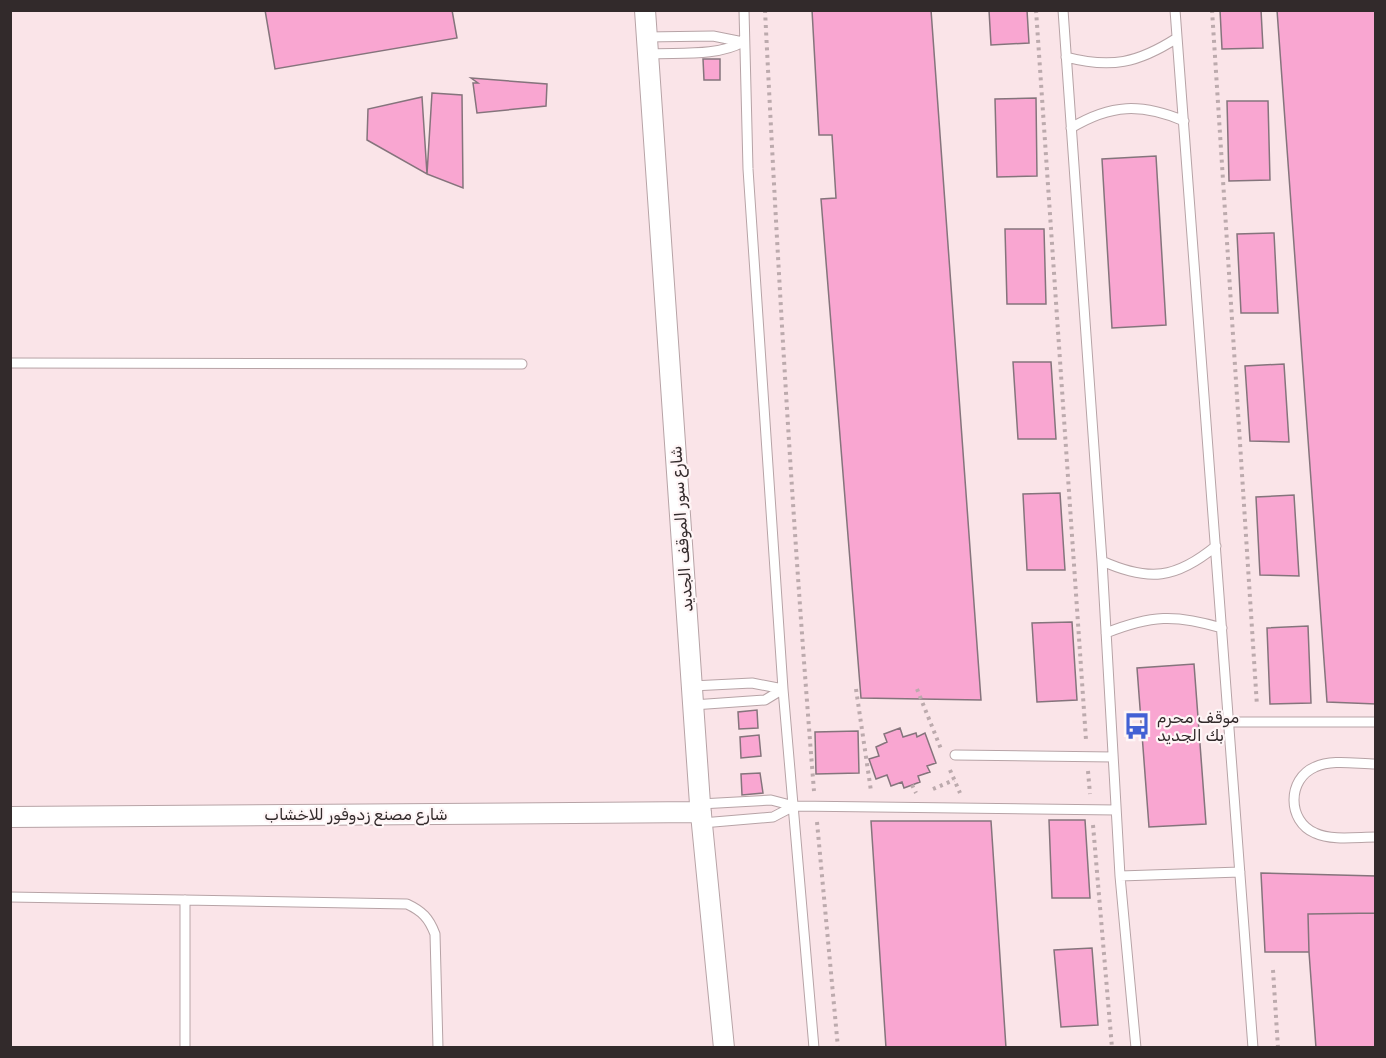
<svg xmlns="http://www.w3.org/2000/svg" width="1386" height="1058" font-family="Rubik,'Noto Naskh Arabic',sans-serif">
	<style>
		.building { fill: #f9a6d1; stroke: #85747c; stroke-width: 1.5 }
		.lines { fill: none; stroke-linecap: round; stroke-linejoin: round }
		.lane-casing { stroke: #b7a3a6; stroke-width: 11 }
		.street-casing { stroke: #b7a3a6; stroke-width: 22 }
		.path { stroke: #bcaaad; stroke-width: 4; stroke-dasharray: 3 4.5; stroke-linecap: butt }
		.lane { stroke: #fff; stroke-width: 9 }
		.street { stroke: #fff; stroke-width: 20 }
		.labels { text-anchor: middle; stroke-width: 4.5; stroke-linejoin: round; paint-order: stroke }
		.street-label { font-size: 16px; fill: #322a2b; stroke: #fef5f6 }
		.poi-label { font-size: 16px; fill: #322a2b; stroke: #fef5f6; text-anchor: start }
	</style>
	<rect width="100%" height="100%" fill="#fae4e8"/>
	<path class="building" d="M265 10H452L457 38 275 69Z
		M812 10H931L981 700 861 698 821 199 836 198 832 135H819Z
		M989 10H1027L1029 43 991 45Z
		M1220 10H1261L1263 48 1222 49Z
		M1277 10H1376V704L1327 702Z
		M703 59H720V80H704Z
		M471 78 547 84 546 106 477 113 473 83H478Z
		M432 93 462 95 463 188 427 174Z
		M422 97 427 174 367 140 368 109Z
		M1036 98 1037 176 997 177 995 99Z
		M1227 101H1268L1270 180 1229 181Z
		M1156 156 1166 325 1112 328 1102 159Z
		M1005 229H1044L1046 304H1007Z
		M1274 233 1278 313H1241L1237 234Z
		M1013 362H1051L1056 439H1018Z
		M1284 364 1289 442 1250 441 1245 366Z
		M1060 493 1065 570H1027L1023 494Z
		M1294 495 1299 576 1260 575 1256 497Z
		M1072 622 1077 700 1037 702 1032 623Z
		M1308 626 1311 703 1270 704 1267 628Z
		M1194 664 1206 824 1149 827 1137 668Z
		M757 710 758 728 739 729 738 712Z
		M900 728 903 737 916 733 917 737 925 733 936 763 927 766 930 772 918 776 920 782 904 788 902 782 891 786 887 775 876 779 869 759 879 756 876 747 887 742 884 734Z
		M858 731 859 773 816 774 815 732Z
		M759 735 761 756 741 758 740 737Z
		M760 773 763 793 742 795 741 774Z
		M1049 820H1085L1090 898H1052Z
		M871 821H991L1006 1048H886Z
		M1261 873 1376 876V913L1308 914 1309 952H1265Z
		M1376 913V1048H1316L1309 952 1308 914Z
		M1092 948 1098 1025 1061 1027 1054 950Z"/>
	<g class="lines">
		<defs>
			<path id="lane" d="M744 10 748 169 783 689 814 1048
				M1063 10 1102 561 1120 876 1136 1048
				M1175 10 1253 1048
				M646 37 713 36 743 42
				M648 54C678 52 716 57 743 42
				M1066 57C1111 69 1138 63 1177 38
				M1071 128C1111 104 1141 103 1184 121
				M10 363 522 364
				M1102 561C1149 582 1176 579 1216 546
				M1106 633C1151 615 1175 614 1222 628
				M692 686 752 683 783 689
				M693 705 765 700 783 689
				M1228 722H1376
				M955 755 1113 757
				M1376 764C1357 764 1332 759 1315 767 1287 779 1287 821 1315 833 1332 841 1357 837 1376 837
				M700 804 771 800 794 806 1116 810
				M702 823 773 817 794 806
				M1120 876 1240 872
				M10 897 407 904C422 911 429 918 435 934L438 1048
				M185 900V1048"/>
			<path id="street" d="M645 10 700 804 724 1048
				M10 817 701 812"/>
		</defs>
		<use href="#lane" class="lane-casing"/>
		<use href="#street" class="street-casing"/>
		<path class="path" d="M765 10C778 271 793 531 814 791
			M1036 10 1086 740
			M1212 10 1257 706
			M856 689 871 791
			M917 689 941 749
			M950 770 960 793
			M1088 771 1090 794
			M912 785 916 793
			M933 789 954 780
			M817 822 838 1048
			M1093 825 1112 1048
			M1273 970 1278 1048"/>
		<use href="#lane" class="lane"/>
		<use href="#street" class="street"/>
	</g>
	<defs>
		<symbol id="bus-bare" viewBox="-9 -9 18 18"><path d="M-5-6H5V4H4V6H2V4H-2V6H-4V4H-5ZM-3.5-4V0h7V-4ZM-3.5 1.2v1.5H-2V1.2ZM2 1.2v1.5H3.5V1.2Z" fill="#4261d4" stroke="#fef5f6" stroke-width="2.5" paint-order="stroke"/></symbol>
	</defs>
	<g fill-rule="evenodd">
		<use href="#bus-bare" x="1118" y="707" width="38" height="38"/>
	</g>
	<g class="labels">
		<g class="street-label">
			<text transform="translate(681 529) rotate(-94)" y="6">شارع سور الموقف الجديد</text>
			<text x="356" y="820">شارع مصنع زدوفور للاخشاب</text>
		</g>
		<g class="poi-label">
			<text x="1157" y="723">موقف محرم<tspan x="1157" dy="18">بك الجديد</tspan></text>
		</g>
	</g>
	<rect width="1386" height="1058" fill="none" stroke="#322a2b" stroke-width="24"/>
</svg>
